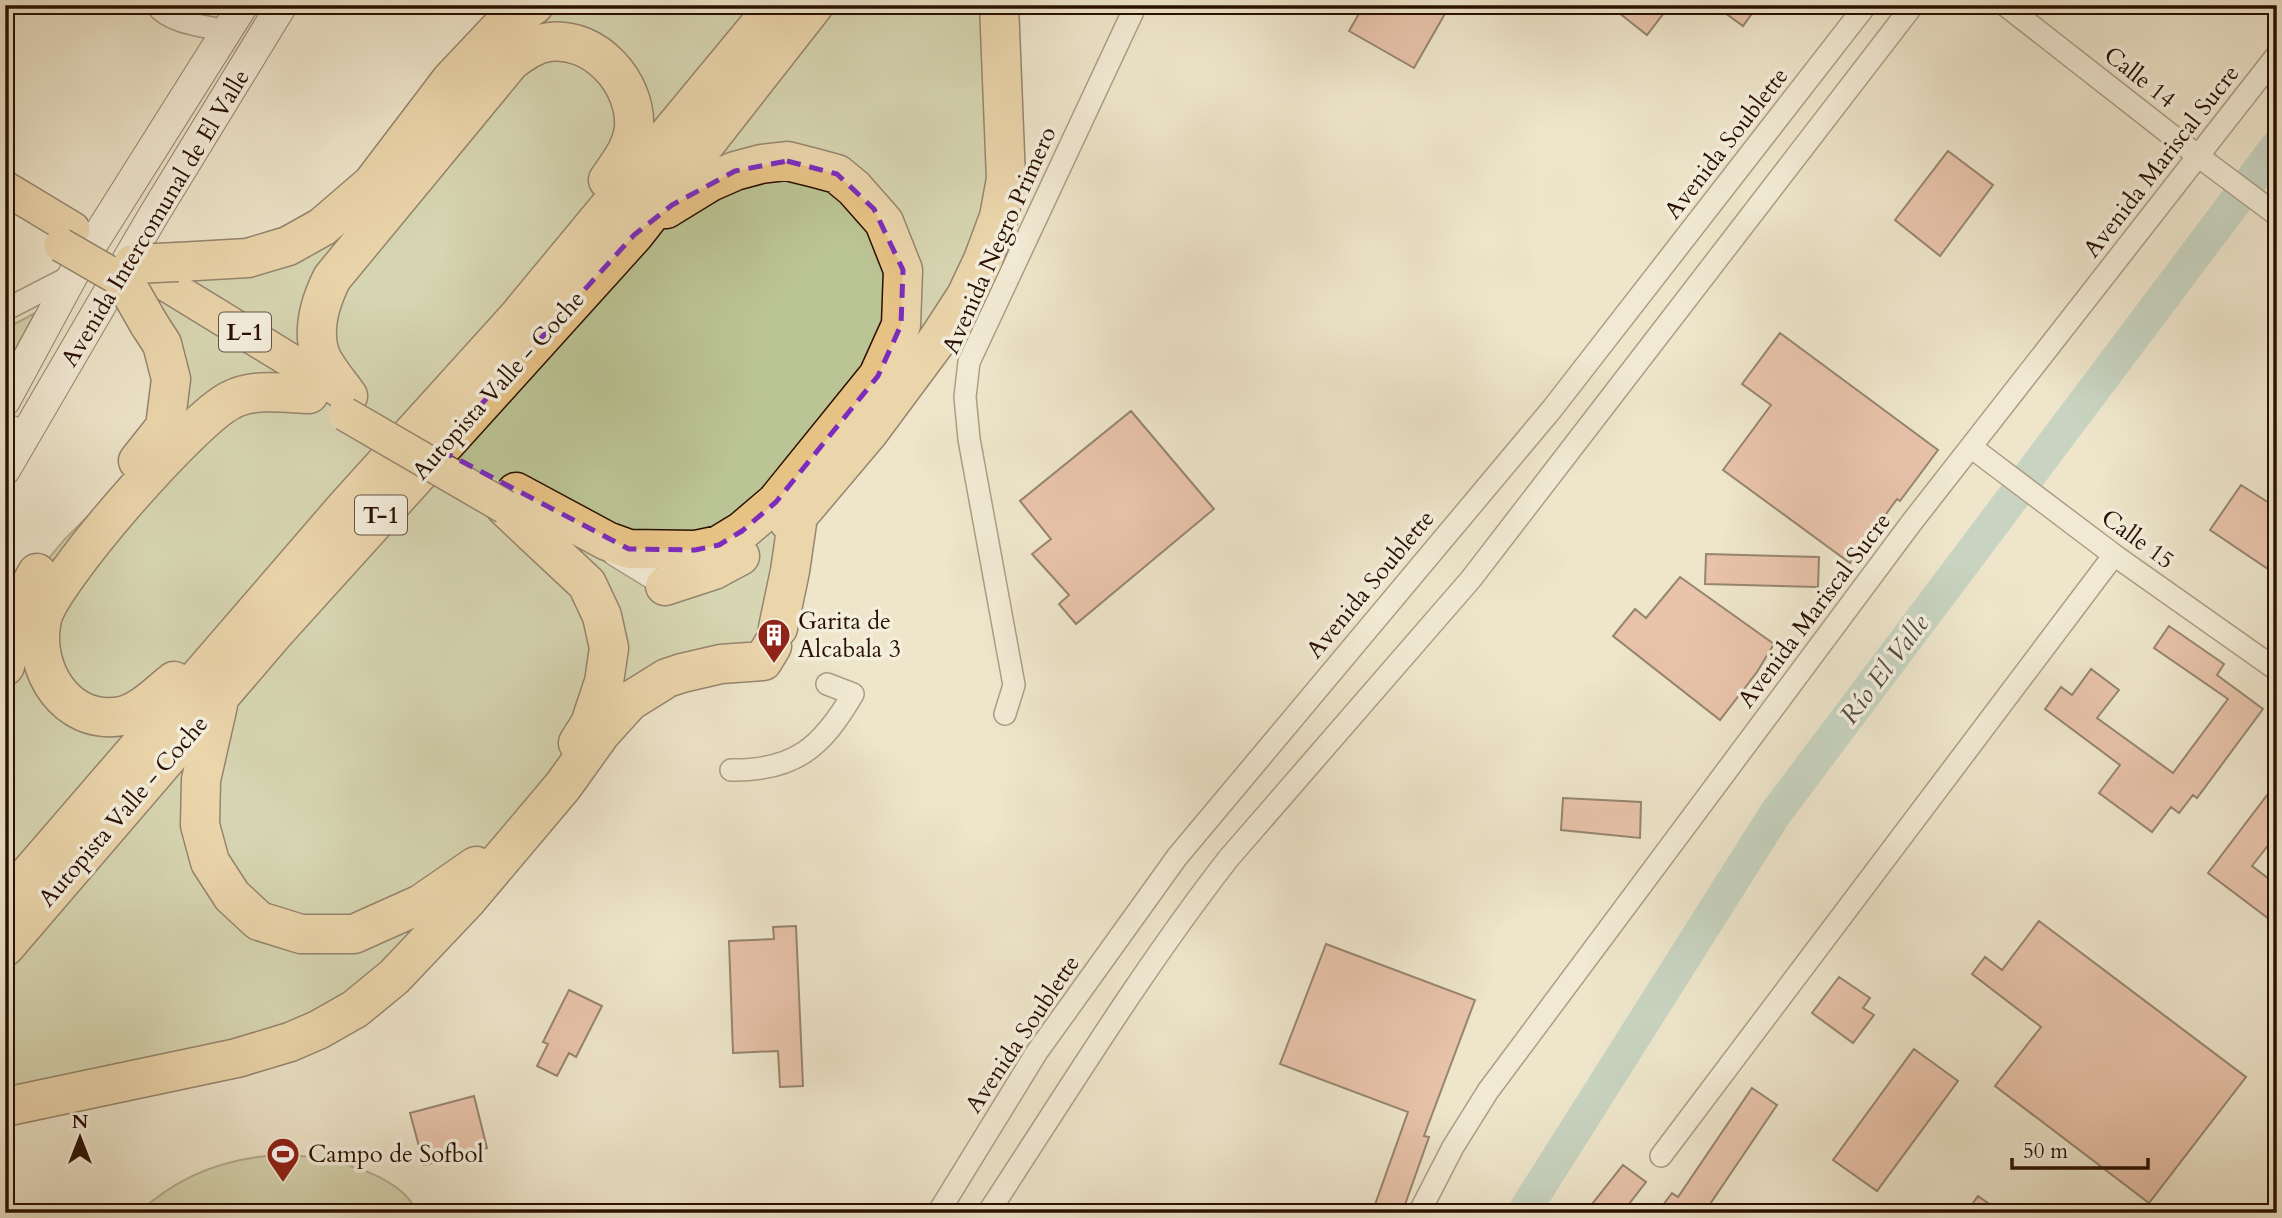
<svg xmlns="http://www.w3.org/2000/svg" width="2282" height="1218" font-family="Cardo,serif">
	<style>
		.green { fill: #bbc495; stroke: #726a4a; stroke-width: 2 }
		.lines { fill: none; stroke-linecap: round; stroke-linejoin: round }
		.river { stroke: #99bfb6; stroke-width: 33 }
		.building { fill: #e09983; stroke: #2a1000; stroke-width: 2 }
		.street-casing { stroke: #5b4532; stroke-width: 24 }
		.secondary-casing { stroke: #2a1000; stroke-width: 32 }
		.primary-casing { stroke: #2a1000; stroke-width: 36 }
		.highway-casing { stroke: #2a1000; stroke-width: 41 }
		.street { stroke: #f4eedd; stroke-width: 21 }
		.secondary { stroke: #f4eedd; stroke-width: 30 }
		.primary { stroke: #e7c285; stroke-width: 33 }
		.highway { stroke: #e7c285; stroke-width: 38 }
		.primary-bridge-casing { stroke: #2a1000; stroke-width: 36; stroke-linecap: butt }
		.highway-bridge-casing { stroke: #2a1000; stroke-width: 41; stroke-linecap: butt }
		.primary-bridge { stroke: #e7c285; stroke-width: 33 }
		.highway-bridge { stroke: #e7c285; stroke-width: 38 }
		.marked { fill: none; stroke: #7b2cbf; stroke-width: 5; stroke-dasharray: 14 9; stroke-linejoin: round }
		.labels { text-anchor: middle; stroke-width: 7; stroke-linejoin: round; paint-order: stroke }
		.shield { fill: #f4eedd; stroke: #675342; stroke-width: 2 }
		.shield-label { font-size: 23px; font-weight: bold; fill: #2a1000 }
		.street-label { font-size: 24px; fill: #2a1000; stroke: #f4eedd }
		.poi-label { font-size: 24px; fill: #2a1000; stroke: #f4eedd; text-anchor: start }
		.water-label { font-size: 26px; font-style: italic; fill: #514d40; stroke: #f4eedd }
	</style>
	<rect width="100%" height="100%" fill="#eee5ca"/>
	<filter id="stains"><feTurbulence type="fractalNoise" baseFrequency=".00286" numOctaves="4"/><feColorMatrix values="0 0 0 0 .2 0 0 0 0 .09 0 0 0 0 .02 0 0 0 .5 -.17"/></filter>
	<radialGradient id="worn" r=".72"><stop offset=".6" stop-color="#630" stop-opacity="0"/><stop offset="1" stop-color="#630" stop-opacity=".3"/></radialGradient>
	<path class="green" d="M534 5H776L5 902V666L38 571 65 539 107 497 165 427 125 282 288 246Z
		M814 5H999V217L798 516 772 646 682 673 355 1009 5 1107V947Z
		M35 313 5 368V329Z
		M281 1155C320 1155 401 1171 417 1213H138C178 1176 227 1157 281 1155Z"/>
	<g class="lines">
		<path class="river" d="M1523 1213 1775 814 2277 146"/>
	</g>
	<path class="building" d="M1364 5H1450L1414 68 1349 31Z
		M1609 5H1670L1647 35Z
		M1714 5H1758L1743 26Z
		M1948 151 1993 185 1940 256 1895 220Z
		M1780 333 1938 450 1900 501 1897 499 1850 563 1723 470 1771 405 1742 384Z
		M1131 411 1214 509 1076 624 1059 604 1069 595 1032 554 1051 539 1020 501Z
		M2241 485 2277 508V575L2210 530Z
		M1706 554 1819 557 1818 587 1705 584Z
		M1680 577 1774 644 1757 672 1720 720 1613 636 1635 609 1646 618Z
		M2169 626 2224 664 2217 675 2263 709 2197 798 2193 795 2179 813 2171 807 2152 832 2099 793 2120 765 2045 709 2061 687 2072 695 2091 669 2119 690 2097 718 2173 773 2228 699 2154 648Z
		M2277 782V834L2252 866 2277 885V925L2208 873Z
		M1563 798 1641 802 1640 838 1561 830Z
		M2039 921 2246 1077 2149 1203 1995 1086 2041 1027 1972 974 1985 957 2002 970Z
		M796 926 803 1086 780 1087 778 1051 733 1053 729 941 774 939 773 927Z
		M1326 944 1475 1000 1424 1136 1429 1137 1402 1213H1372L1408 1112 1280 1064Z
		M1839 977 1870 998 1863 1008 1874 1015 1853 1043 1812 1013Z
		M569 990 602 1006 576 1057 569 1053 557 1076 537 1066 548 1044 543 1042Z
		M1914 1049 1958 1081 1877 1191 1833 1160Z
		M1752 1088 1777 1105 1704 1213H1657L1672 1193 1678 1197Z
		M474 1096 487 1148 424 1165 410 1113Z
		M1623 1165 1646 1182 1622 1213H1585Z
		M1978 1196 2002 1213H1966Z"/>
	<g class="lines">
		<defs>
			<path id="street" d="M156 5C171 24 205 26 227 31
				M2005 5 2198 156 2277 215
				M5 310 73 275
				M5 425 28 431
				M1971 447 2114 555 2277 670
				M613 554 665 586
				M1005 714 1014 685 969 439 965 397 969 362 1136 5
				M731 770C795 771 822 747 853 694L827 684
				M1661 1156 2114 555
				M938 1213 1037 1052 1177 857 1552 409 1866 5
				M988 1213C1066 1094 1141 971 1228 859L1471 579 1913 5
				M1419 1213 1453 1147 1488 1091 1912 522 2277 55"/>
			<path id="secondary" d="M5 401 73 275 243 5
				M5 470 153 216 282 5"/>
			<path id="primary" d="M5 188 73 229
				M133 264 342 392"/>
			<path id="highway" d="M178 262 248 258 288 246 322 227 372 184 451 80 501 27 534 5
				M348 396C339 383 325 368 320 354 312 329 321 300 332 278L511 61C522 53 534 44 549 42 595 36 637 83 634 128 632 148 619 164 608 180
				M138 461 165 427 171 379 162 344 149 324
				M516 492 607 541 629 549 695 550 719 545 742 531 776 502 878 376 901 325 903 270 884 222 854 188 837 174 815 168 787 161 761 164 735 171 710 182 666 209
				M505 507 587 584 602 616 609 648 604 682 590 724 578 743
				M789 522 798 516 869 432 938 339 966 296 983 260 999 217 1006 179 999 5
				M665 586 714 570 740 556
				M778 628 790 571 798 516
				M5 666 17 609 37 573
				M174 681C159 693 141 712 122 716 66 726 31 669 42 619 51 580 193 418 231 400 254 388 284 393 309 394
				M218 705 201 780 200 825 210 862 232 896 259 921 301 934H354L421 904 476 866
				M5 902 346 507 517 318 776 5
				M5 947 275 632 634 235 814 5
				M5 1107 237 1058 290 1042 318 1030 355 1009 394 977 466 901 563 786 601 733 630 701 667 678 682 673 721 664 763 661 772 646"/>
		</defs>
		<use href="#street" class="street-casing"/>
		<use href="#secondary" class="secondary-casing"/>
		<use href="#primary" class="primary-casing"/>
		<use href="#highway" class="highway-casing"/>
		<use href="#street" class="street"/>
		<use href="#secondary" class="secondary"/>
		<use href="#primary" class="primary"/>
		<use href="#highway" class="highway"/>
		<defs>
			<path id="primary-bridge" d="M61 245 125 282
				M345 414 505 507"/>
			<path id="highway-bridge" d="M133 264 178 262
				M125 282 149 324"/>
		</defs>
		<use href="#primary-bridge" class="primary-bridge-casing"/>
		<use href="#highway-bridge" class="highway-bridge-casing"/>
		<use href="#primary-bridge" class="primary-bridge"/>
		<use href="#highway-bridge" class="highway-bridge"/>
	</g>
	<path d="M0 0H2282V1218H0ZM787 161 837 174 874 209 903 270 901 325 878 376 776 502 742 531 719 545 695 550 629 549 440 450 634 235 672 205 735 171Z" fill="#eee5ca" fill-opacity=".55" fill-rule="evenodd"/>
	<path class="marked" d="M787 161 837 174 874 209 903 270 901 325 878 376 776 502 742 531 719 545 695 550 629 549 440 450 634 235 672 205 735 171Z"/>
	<defs>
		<symbol id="building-pin" viewBox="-11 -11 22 30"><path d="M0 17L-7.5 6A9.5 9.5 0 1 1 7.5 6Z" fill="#8f2418" stroke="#f4eedd"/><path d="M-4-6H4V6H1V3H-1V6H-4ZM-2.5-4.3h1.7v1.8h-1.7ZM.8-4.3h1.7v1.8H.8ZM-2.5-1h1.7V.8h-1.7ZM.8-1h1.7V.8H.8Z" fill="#fff"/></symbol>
		<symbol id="stadium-pin" viewBox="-11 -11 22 30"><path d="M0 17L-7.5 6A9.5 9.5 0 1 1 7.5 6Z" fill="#8f2418" stroke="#f4eedd"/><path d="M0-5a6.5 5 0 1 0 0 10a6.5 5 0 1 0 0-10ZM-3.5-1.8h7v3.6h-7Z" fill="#fff"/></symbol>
	</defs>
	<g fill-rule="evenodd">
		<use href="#building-pin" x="755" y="616" width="38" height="52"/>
		<use href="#stadium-pin" x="264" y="1135" width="38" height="52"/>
	</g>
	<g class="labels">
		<g class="shield">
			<rect x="219" y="312.5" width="52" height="39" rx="5"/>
			<rect x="355" y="495.5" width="52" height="39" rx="5"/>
		</g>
		<g class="shield-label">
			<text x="245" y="340">L-1</text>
			<text x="381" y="523">T-1</text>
		</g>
		<g class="street-label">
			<text transform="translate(2140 77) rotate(38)" y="8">Calle 14</text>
			<text transform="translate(1726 143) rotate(-52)" y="8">Avenida Soublette</text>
			<text transform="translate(2161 161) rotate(-52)" y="8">Avenida Mariscal Sucre</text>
			<text transform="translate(155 218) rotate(-59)" y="8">Avenida Intercomunal de El Valle</text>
			<text transform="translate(999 240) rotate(-66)" y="8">Avenida Negro Primero</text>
			<text transform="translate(498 385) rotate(-48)" y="8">Autopista Valle - Coche</text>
			<text transform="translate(2138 539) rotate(36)" y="8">Calle 15</text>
			<text transform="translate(1370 584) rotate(-50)" y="8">Avenida Soublette</text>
			<text transform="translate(1814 610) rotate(-53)" y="8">Avenida Mariscal Sucre</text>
			<text transform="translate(123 811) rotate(-49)" y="8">Autopista Valle - Coche</text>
			<text transform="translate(1022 1034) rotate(-56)" y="8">Avenida Soublette</text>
		</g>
		<g class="poi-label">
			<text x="798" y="629">Garita de<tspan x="798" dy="28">Alcabala 3</tspan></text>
			<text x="308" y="1162">Campo de Sofbol</text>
		</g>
		<g class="water-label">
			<text transform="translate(1884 669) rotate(-53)" y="9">Río El Valle</text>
		</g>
	</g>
	<rect width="2282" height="1218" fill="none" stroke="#eee5ca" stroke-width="28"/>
	<rect x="7" y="7" width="2268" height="1204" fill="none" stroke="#2a1000" stroke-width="3.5"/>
	<rect x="14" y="14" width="2254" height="1190" fill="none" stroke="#2a1000" stroke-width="2"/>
	<g transform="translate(80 1138)" stroke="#f4eedd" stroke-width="5" paint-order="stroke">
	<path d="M0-5L12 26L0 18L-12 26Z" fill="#2a1000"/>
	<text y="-10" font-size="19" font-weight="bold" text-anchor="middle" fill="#2a1000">N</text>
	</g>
	<path d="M2012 1158v10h136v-10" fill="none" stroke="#2a1000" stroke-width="3.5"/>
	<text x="2023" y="1158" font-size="21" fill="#2a1000" stroke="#f4eedd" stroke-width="5" paint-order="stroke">50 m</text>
	<rect width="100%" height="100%" filter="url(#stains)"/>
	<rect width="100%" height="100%" fill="url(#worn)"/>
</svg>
